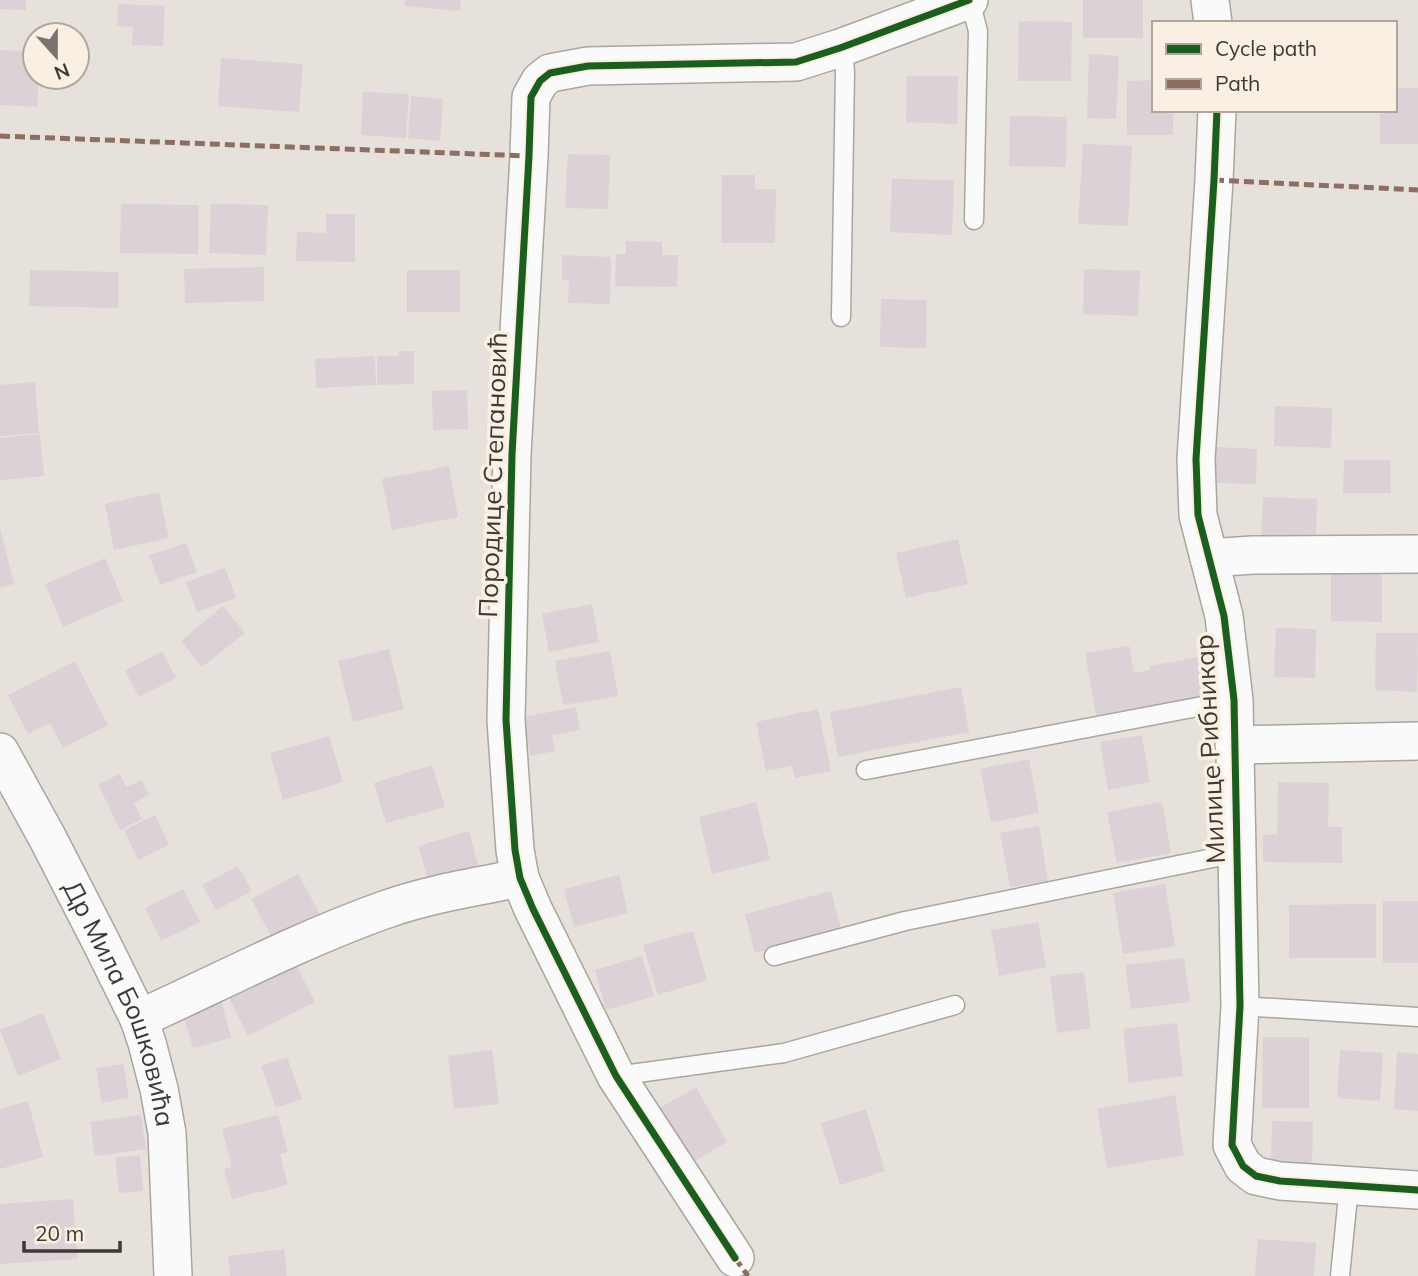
<svg xmlns="http://www.w3.org/2000/svg" width="1418" height="1276" font-family="Mulish,sans-serif">
	<style>
		.building { fill: #dbd1d7 }
		.lines { fill: none; stroke-linecap: round; stroke-linejoin: round }
		.service-casing { stroke: #a9a5a0; stroke-width: 21 }
		.minor-casing { stroke: #a9a5a0; stroke-width: 40 }
		.service { stroke: #fbfafa; stroke-width: 18 }
		.minor { stroke: #fbfafa; stroke-width: 37 }
		.quiet { stroke: #8d6e63; stroke-width: 5; stroke-dasharray: 10 5; stroke-linecap: butt }
		.cycleway-casing { stroke: #f9f0e3; stroke-width: 11 }
		.cycleway { stroke: #1b5e20; stroke-width: 7 }
		.labels { text-anchor: middle; stroke-width: 7; stroke-linejoin: round; paint-order: stroke }
		.street-label { font-size: 26px; fill: #3d3a35; stroke: #f9f0e3 }
	</style>
	<rect width="100%" height="100%" fill="#e7e1db"/>
	<path class="building" d="M0 0H26V10L0 9Z
		M405 0H461L460 11 405 6Z
		M1083 0H1143V38H1083Z
		M118 4 165 6 163 46 132 45 133 27 117 26Z
		M1019 21 1072 22 1071 81H1018Z
		M0 50 35 52V77H39L37 107 0 105Z
		M1089 54 1119 56 1116 119 1087 118Z
		M221 58 303 64 299 112 218 106Z
		M907 76H958L957 124 906 122Z
		M1154 80V110H1173V135H1127V81Z
		M1395 88H1418V144H1380V110H1395Z
		M363 92 409 94 406 138 361 135Z
		M411 96 443 99 440 141 408 138Z
		M1010 116 1067 117 1066 167 1009 166Z
		M1083 144 1132 146 1128 226 1078 224Z
		M568 154 610 155 608 209 565 208Z
		M722 175H755V189H776L775 243H721Z
		M892 179 954 180 952 235 890 232Z
		M121 204 199 205 198 254 120 253Z
		M211 204 268 205 266 255 209 253Z
		M326 214H355V262L296 261 297 232 326 233Z
		M626 241 662 242V255H678L677 287 615 286 616 254H626Z
		M562 255 611 257 610 304 568 303 569 280H562Z
		M264 267V301L185 303 184 269Z
		M1084 269 1140 271 1138 316 1083 314Z
		M30 270 119 272 118 308 29 306Z
		M407 270H460V312H407Z
		M881 299 927 300 926 348 880 347Z
		M399 351H414V384L377 385V356H399Z
		M375 356 376 385 316 388 315 359Z
		M35 382 39 433 0 436V385Z
		M467 390 468 429 433 430 432 391Z
		M1275 406 1332 408 1331 448 1274 446Z
		M40 434 44 476 0 480V438Z
		M1216 447 1257 449 1256 484 1215 483Z
		M1344 460H1390L1391 493H1343Z
		M449 466 458 517 392 530 382 479Z
		M159 492 169 538 114 550 105 504Z
		M1263 497 1317 499 1316 542 1261 541Z
		M0 528 14 584 0 587Z
		M958 539 968 584 906 598 896 553Z
		M186 543 197 572 160 585 149 555Z
		M105 558 123 601 63 627 45 584Z
		M225 568 236 598 197 612 186 582Z
		M1331 568H1382V622L1331 621Z
		M592 604 599 642 549 652 542 614Z
		M223 606 245 633 202 667 181 641Z
		M1276 628 1316 629 1315 678 1274 677Z
		M1376 633H1418L1417 692 1375 690Z
		M1129 646 1134 673 1150 670 1153 690 1150 666 1200 657 1206 696 1096 715 1085 653Z
		M389 649 404 709 353 722 338 661Z
		M162 651 176 678 139 697 125 671Z
		M610 651 618 696 563 705 555 661Z
		M75 661 108 725 63 748 50 723 28 734 8 695Z
		M961 687 969 732 838 757 830 712Z
		M576 707 580 730 552 735 555 751 530 756 524 717Z
		M818 709 831 771 795 778 792 766 766 771 756 722Z
		M1142 735 1150 782 1108 790 1100 742Z
		M329 736 343 782 283 800 270 753Z
		M1029 759 1039 813 991 822 980 769Z
		M432 765 445 807 386 823 374 783Z
		M120 774 126 787 142 780 149 795 134 803 142 819 120 830 98 784Z
		M1278 782 1329 783 1328 827H1342V863L1263 862V835H1277Z
		M756 802 770 860 712 874 699 817Z
		M1162 802 1171 853 1117 863 1107 812Z
		M155 815 169 845 138 860 124 830Z
		M1039 826 1048 881 1010 887 1000 833Z
		M469 831 479 868 429 882 418 846Z
		M238 866 252 891 216 910 202 885Z
		M298 874 320 914 273 940 251 899Z
		M619 875 628 913 574 927 564 889Z
		M1165 884 1175 946 1123 954 1113 893Z
		M183 889 200 922 161 941 145 908Z
		M831 891 841 930 755 953 745 914Z
		M1383 901H1418V963H1383Z
		M1376 904V958H1289V905Z
		M1038 922 1046 967 999 976 991 930Z
		M693 931 707 980 658 995 643 945Z
		M642 956 654 996 606 1010 595 970Z
		M1184 958 1190 1002 1131 1009 1125 965Z
		M295 963 315 1002 248 1036 229 998Z
		M1084 972 1091 1028 1057 1033 1050 976Z
		M221 1000 231 1038 193 1048 182 1011Z
		M43 1013 61 1059 18 1076 0 1030Z
		M1177 1023 1183 1076 1129 1083 1123 1029Z
		M1263 1037H1309V1108H1262Z
		M492 1050 499 1104 454 1109 448 1056Z
		M1340 1050 1383 1053 1380 1101 1337 1098Z
		M1397 1052 1418 1054V1111L1394 1109Z
		M287 1057 302 1099 276 1108 261 1066Z
		M123 1064 129 1098 102 1103 96 1068Z
		M696 1087 727 1142 688 1165 656 1110Z
		M1175 1095 1184 1155 1107 1168 1097 1109Z
		M28 1101 43 1157 0 1169V1109Z
		M866 1109 885 1171 840 1185 821 1123Z
		M141 1115 146 1149 95 1156 90 1122Z
		M278 1115 288 1152 280 1154 288 1185 232 1199 224 1169 232 1167 222 1129Z
		M1272 1121 1313 1122 1312 1169 1271 1167Z
		M140 1155 143 1191 119 1193 115 1158Z
		M73 1199 77 1259 0 1264V1204Z
		M1258 1239 1316 1243 1314 1276H1255Z
		M284 1249 287 1276H230L228 1256Z"/>
	<g class="lines">
		<defs>
			<path id="service" d="M970 0 978 31 974 220
				M840 48 844 59 845 72 841 317
				M866 770 1234 700
				M774 956 905 921 1237 853
				M1240 1006 1418 1017
				M616 1076 784 1053 955 1005
				M1340 1276 1349 1186"/>
			<g id="minor">
				<path d="M1210 0 1213 23"/>
				<path d="M1217 110 1214 180 1196 459 1198 515 1224 616 1234 700 1240 1006 1232 1145 1243 1166 1256 1176 1280 1181 1418 1190"/>
				<path d="M1209 558 1253 555 1418 554"/>
				<path d="M1234 745 1418 741"/>
				<path id="s1" d="M0 752 47 837 101 942 139 1019 147 1043 159 1089 167 1133 173 1276"/>
				<path d="M139 1019C220 982 300 940 384 910 428 894 475 887 520 878"/>
				<path d="M735 1258 616 1076 533 909 520 878 515 850 506 720 512 454 529 156 531 97 540 81 550 73 588 66 796 62 840 48 969 0"/>
			</g>
		</defs>
		<use href="#service" class="service-casing"/>
		<use href="#minor" class="minor-casing"/>
		<use href="#service" class="service"/>
		<use href="#minor" class="minor"/>
		<path class="quiet" d="M0 136 529 156
			M1214 180 1418 190
			M735 1258 748 1276"/>
		<defs>
			<path id="cycleway" d="M1217 110 1214 180 1196 459 1198 515 1224 616 1234 700 1240 1006 1232 1145 1243 1166 1256 1176 1280 1181 1418 1190
				M735 1258 616 1076 533 909 520 878 515 850 506 720 512 454 529 156 531 97 540 81 550 73 588 66 796 62 840 48 969 0"/>
		</defs>
		<use href="#cycleway" class="cycleway-casing"/>
		<use href="#cycleway" class="cycleway"/>
	</g>
	<g class="labels">
		<g class="street-label">
			<text transform="translate(493 475) rotate(-88)" y="9">Породице Степановић</text>
			<text transform="translate(1210 749) rotate(-93)" y="9">Милице Рибникар</text>
			<text dy="9" stroke="none"><textPath href="#s1" startOffset="280">Др Мила Бошковића</textPath></text>
		</g>
	</g>
	<rect x="1152" y="21" width="245" height="91" fill="#f9f0e3" stroke="#aea79d" stroke-width="2"/>
	<rect x="1166" y="44" width="35" height="10" fill="#1b5e20" stroke="#aea79d" stroke-width="2"/>
	<text x="1215" y="56" font-size="21" fill="#3d3a35">Cycle path</text>
	<rect x="1166" y="79" width="35" height="10" fill="#8d6e63" stroke="#aea79d" stroke-width="2"/>
	<text x="1215" y="91" font-size="21" fill="#3d3a35">Path</text>
	<g transform="translate(56 56) rotate(159)"><circle r="33" fill="#f9f0e3" stroke="#aea79d" stroke-width="2"/>
	<path d="M0-5L12 26L0 18L-12 26Z" fill="#78746f"/>
	<text y="-10" font-size="19" font-weight="bold" text-anchor="middle" fill="#3d3a35">N</text>
	</g>
	<path d="M24 1241v10h96v-10" fill="none" stroke="#3d3a35" stroke-width="3.5"/>
	<text x="35" y="1241" font-size="21" fill="#3d3a35" stroke="#f9f0e3" stroke-width="5" paint-order="stroke">20 m</text>
</svg>
